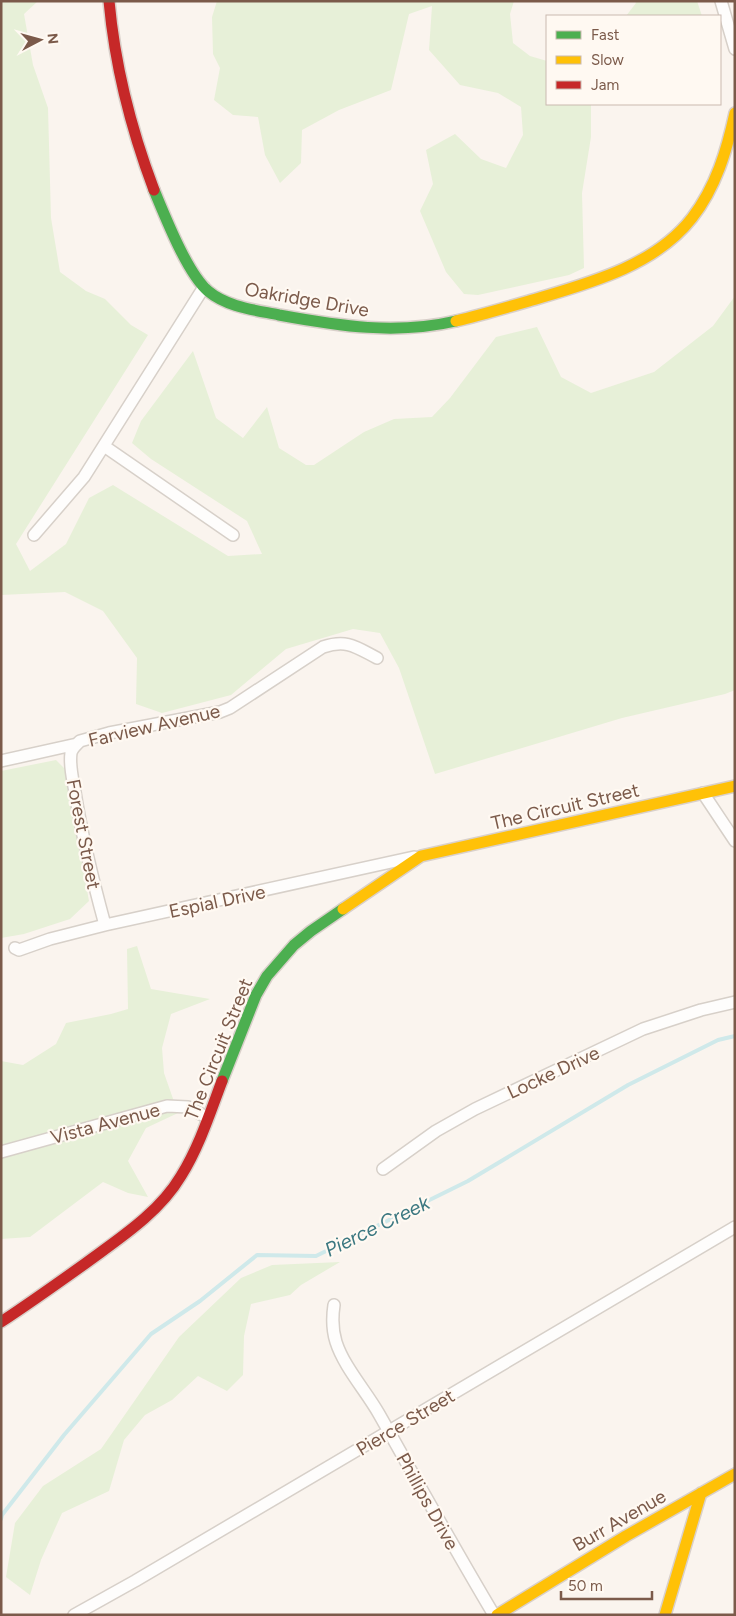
<svg xmlns="http://www.w3.org/2000/svg" width="736" height="1616" font-family="Figtree,sans-serif">
	<style>
		.green { fill: #e7f0d8 }
		.lines { fill: none; stroke-linecap: round; stroke-linejoin: round }
		.stream { stroke: #cfe9ea; stroke-width: 4 }
		.street-casing { stroke: #d7d0c9; stroke-width: 14 }
		.fast-casing { stroke: #d9d0ca; stroke-width: 14 }
		.slow-casing { stroke: #d9d0ca; stroke-width: 14 }
		.jam-casing { stroke: #d9d0ca; stroke-width: 14 }
		.street { stroke: #fefdfc; stroke-width: 11 }
		.fast { stroke: #4caf50; stroke-width: 11 }
		.slow { stroke: #ffc107; stroke-width: 11 }
		.jam { stroke: #c62828; stroke-width: 11 }
		.labels { text-anchor: middle; stroke-width: 4.5; stroke-linejoin: round; paint-order: stroke }
		.street-label { font-size: 19px; fill: #7b5a4a; stroke: #fff9f2 }
		.water-label { font-size: 20px; font-style: italic; fill: #3c7881; stroke: #fff9f2 }
	</style>
	<rect width="100%" height="100%" fill="#faf4ee"/>
	<path class="green" d="M1 1H38L24 14 33 65 48 108 51 218 60 272 86 291 105 299 131 325 148 335 16 544 30 571 66 544 89 498 113 485 228 556 262 554 247 521 151 459 132 443 141 421 193 351 216 418 243 438 267 407 279 448 306 465H314L364 432 394 419 432 417 450 398 496 337 537 327 561 377 591 393 654 372 713 326 735 296V690L725 694 622 718 435 774 399 668 380 633 353 629 286 649 231 695 162 713 136 704 137 658 103 611 65 592 1 595Z
		M217 1H514L510 14 513 43 530 56 547 61V104H591V137L582 193 584 268 569 275 478 295 464 294 446 272 420 211 433 184 426 150 455 134 481 159 506 168 523 135 521 107 498 93 460 85 429 50 432 6 409 14 391 90 339 110 302 130 301 163 280 183 265 155 258 117 233 115 214 100 220 68 213 54 212 17Z
		M635 1H697L702 16H626L636 3Z
		M56 760 65 769 89 901 70 919 24 934 1 938V771Z
		M137 946 151 989 210 999 171 1014 162 1048 164 1073 178 1113 146 1128 128 1161 148 1197 128 1193 103 1182 30 1237 1 1239V1061L23 1065 56 1044 66 1023 111 1014 128 1009 127 949Z
		M340 1262 301 1285 290 1295 251 1304 244 1336 243 1375 227 1391 198 1376 172 1400 145 1415 124 1440 109 1491 62 1513 41 1560 30 1595 6 1577 15 1523 43 1486 101 1449 179 1337 241 1278 272 1265Z"/>
	<g class="lines">
		<path class="stream" d="M1 1519 2 1515 64 1435 151 1334 200 1301 257 1255 316 1256 468 1181 628 1085 718 1040 735 1036"/>
		<defs>
			<path id="street" d="M721 1 735 49
				M104 446 233 535
				M34 535 84 477 204 287
				M77 744C74 747 72 749 71 753 69 766 73 780 75 792 82 837 93 881 105 925
				M1 761 77 744 80 741 109 733 220 712 230 708 323 647C347 639 356 647 377 658
				M703 793 735 841
				M15 948 19 950 50 939 105 925 414 857
				M1 1152 167 1106 188 1107 208 1118
				M383 1169 436 1131 475 1109 643 1029 701 1010 735 1002
				M334 1305C332 1318 332 1329 336 1342 344 1367 366 1391 379 1414 417 1481 454 1548 494 1615
				M74 1615 135 1581 735 1227"/>
			<path id="fast" d="M154 190C165 216 187 273 208 291 227 307 255 310 279 315 339 326 396 335 456 321
				M222 1081 256 995 267 976 294 945 311 931 343 909"/>
			<path id="slow" d="M456 321C481 315 505 308 529 301 586 284 654 267 692 218 716 187 727 150 735 113
				M343 909 421 856 735 786
				M497 1615 626 1536 735 1474
				M665 1615 701 1493"/>
			<path id="jam" d="M109 1C115 67 131 129 154 190
				M1 1322C30 1303 58 1283 86 1263 120 1238 159 1213 181 1176 199 1147 210 1113 222 1081"/>
		</defs>
		<use href="#street" class="street-casing"/>
		<use href="#fast" class="fast-casing"/>
		<use href="#slow" class="slow-casing"/>
		<use href="#jam" class="jam-casing"/>
		<use href="#street" class="street"/>
		<use href="#fast" class="fast"/>
		<use href="#slow" class="slow"/>
		<use href="#jam" class="jam"/>
	</g>
	<g class="labels">
		<g class="street-label">
			<text transform="translate(307 299) rotate(10)" y="7">Oakridge Drive</text>
			<text transform="translate(154 725) rotate(-13)" y="7">Farview Avenue</text>
			<text transform="translate(565 806) rotate(-13)" y="7">The Circuit Street</text>
			<text transform="translate(84 834) rotate(79)" y="7">Forest Street</text>
			<text transform="translate(217 901) rotate(-12)" y="7">Espial Drive</text>
			<text transform="translate(218 1049) rotate(-68)" y="7">The Circuit Street</text>
			<text transform="translate(553 1072) rotate(-25)" y="7">Locke Drive</text>
			<text transform="translate(105 1123) rotate(-15)" y="7">Vista Avenue</text>
			<text transform="translate(405 1422) rotate(-31)" y="7">Pierce Street</text>
			<text transform="translate(428 1501) rotate(61)" y="7">Phillips Drive</text>
			<text transform="translate(619 1520) rotate(-30)" y="7">Burr Avenue</text>
		</g>
		<g class="water-label">
			<text transform="translate(377 1226) rotate(-26)" y="7">Pierce Creek</text>
		</g>
	</g>
	<rect width="736" height="1616" fill="none" stroke="#7b5a4a" stroke-width="5"/>
	<rect x="546" y="15" width="175" height="90" fill="#fff9f2" stroke="#cab9af"/>
	<rect x="556" y="31" width="25" height="8" fill="#4caf50" stroke="#cab9af"/>
	<text x="591" y="40" font-size="15" fill="#7b5a4a">Fast</text>
	<rect x="556" y="56" width="25" height="8" fill="#ffc107" stroke="#cab9af"/>
	<text x="591" y="65" font-size="15" fill="#7b5a4a">Slow</text>
	<rect x="556" y="81" width="25" height="8" fill="#c62828" stroke="#cab9af"/>
	<text x="591" y="90" font-size="15" fill="#7b5a4a">Jam</text>
	<g transform="translate(40 40) rotate(84)" stroke="#fff9f2" stroke-width="4" paint-order="stroke">
	<path d="M0-4L9 19L0 12L-9 19Z" fill="#7b5a4a"/>
	<text y="-8" font-size="14" font-weight="bold" text-anchor="middle" fill="#7b5a4a">N</text>
	</g>
	<path d="M561 1591v8h91v-8" fill="none" stroke="#7b5a4a" stroke-width="2.5"/>
	<text x="568" y="1591" font-size="15" fill="#7b5a4a" stroke="#fff9f2" stroke-width="4" paint-order="stroke">50 m</text>
</svg>
